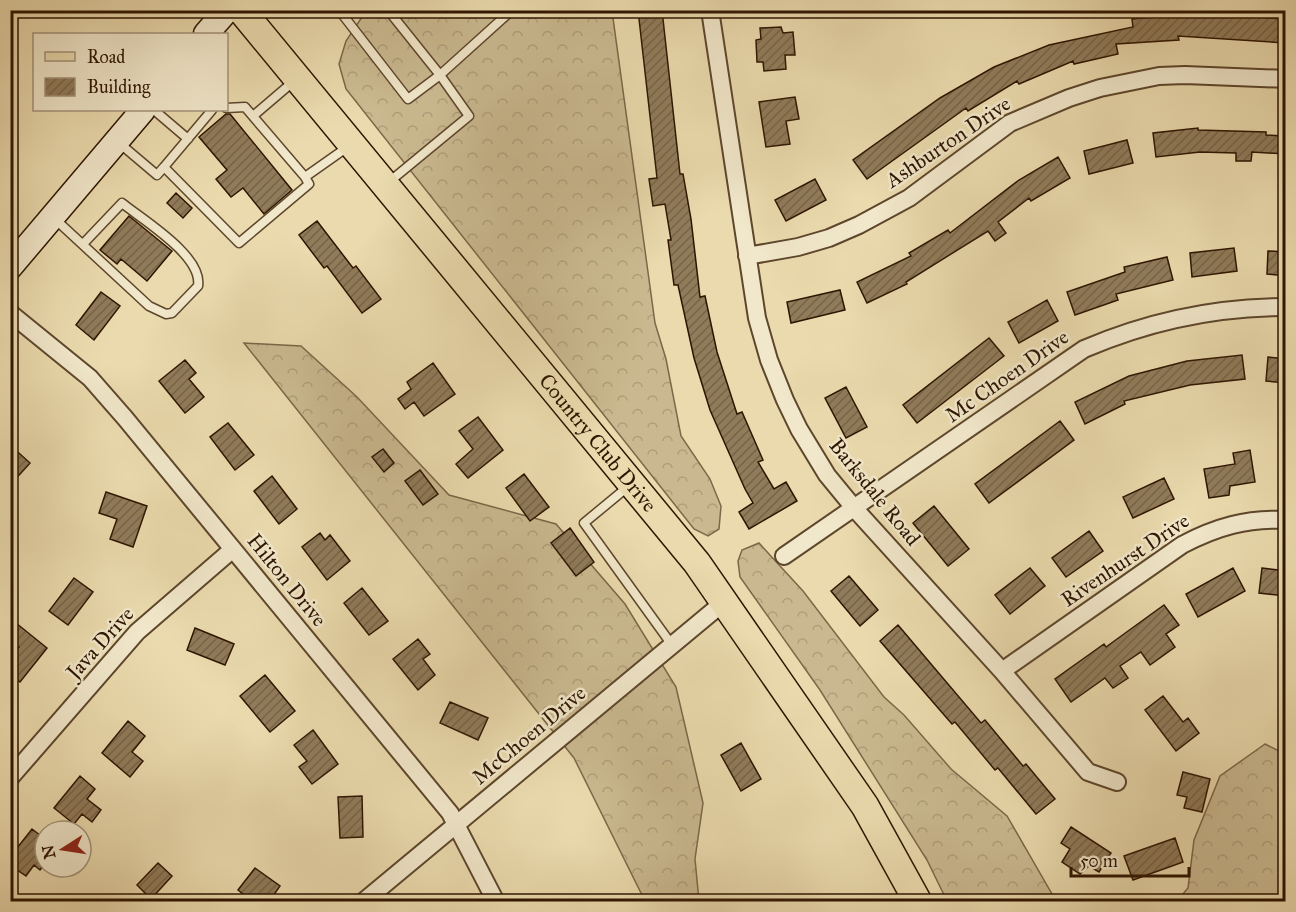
<svg xmlns="http://www.w3.org/2000/svg" width="1296" height="912" font-family="'IM FELL Great Primer',serif">
	<style>
		.forest { fill: url(#forest-crowns); stroke: #7c6748; stroke-width: 1.5 }
		.building { fill: url(#building-hatch); stroke: #2e1501; stroke-width: 1.5 }
		.lines { fill: none; stroke-linecap: round; stroke-linejoin: round }
		.service-casing { stroke: #5d462c; stroke-width: 11 }
		.minor-casing { stroke: #5d462c; stroke-width: 20 }
		.secondary-casing { stroke: #2e1501; stroke-width: 27 }
		.primary-casing { stroke: #2e1501; stroke-width: 30 }
		.service { stroke: #f1e7ca; stroke-width: 8 }
		.minor { stroke: #f1e7ca; stroke-width: 16 }
		.secondary { stroke: #f1e7ca; stroke-width: 24 }
		.primary { stroke: #eadaad; stroke-width: 27 }
		.labels { text-anchor: middle; stroke-width: 5; stroke-linejoin: round; paint-order: stroke }
		.street-label { font-size: 21px; fill: #2e1501; stroke: #f1e7ca }
	</style>
	<defs>
		<pattern id="forest-crowns" width="20" height="18" patternUnits="userSpaceOnUse" patternTransform="scale(1.5)"><rect width="20" height="18" fill="#cab990"/><path d="M2 6a3 3 0 1 1 6 0M12 15a3 3 0 1 1 6 0" fill="none" stroke="#ae9e7a"/></pattern>
		<pattern id="building-hatch" width="6" height="6" patternUnits="userSpaceOnUse" patternTransform="scale(1.5)"><rect width="6" height="6" fill="#907b5a"/><path d="M-1 1l2-2M0 6l6-6M5 7l2-2" fill="none" stroke="#766448"/></pattern>
	</defs>
	<rect width="100%" height="100%" fill="#eadaad"/>
	<filter id="stains"><feTurbulence type="fractalNoise" baseFrequency=".00333" numOctaves="4"/><feColorMatrix values="0 0 0 0 .2 0 0 0 0 .09 0 0 0 0 .02 0 0 0 .5 -.17"/></filter>
	<radialGradient id="worn" r=".72"><stop offset=".6" stop-color="#630" stop-opacity="0"/><stop offset="1" stop-color="#630" stop-opacity=".3"/></radialGradient>
	<path class="forest" d="M366 11H612L655 323 666 359 681 436 710 479 721 506 719 529 708 536 694 529 346 89 339 64 346 41Z
		M244 343 301 346 357 397 449 495 556 524 625 604 676 687 703 803 695 859 699 901H645L574 758Z
		M759 543 803 591 884 697 904 715 951 769 1007 816 1056 901H947L927 860 820 690 740 577 738 561 742 550Z
		M1265 744 1285 754V901H1177L1188 888 1194 840 1220 776Z"/>
	<path class="building" d="M638 10H662L680 174H683L691 219 700 297 705 296 717 352 737 414 742 412 763 460 758 462 774 489 786 482 797 501 749 529 739 512 753 503 745 489 710 410 694 358 678 285H674L668 240H671L665 204 653 206 649 179 657 178Z
		M1196 13 1286 19V43L1178 36 1179 40 1116 44 1118 54 1074 64 1073 61 1019 84 1017 81 968 111 966 108 867 179 853 160 940 98 994 67 1049 45 1133 27 1132 19Z
		M781 27 783 33 793 32 795 55H785L786 69 764 71 763 62H757L756 40 761 39 760 28Z
		M795 97 799 119 786 121 790 144 766 147 759 102Z
		M226 114H230L292 190 264 214 243 188 231 197 216 179 227 170 199 137Z
		M1198 128V130L1266 132V135L1286 136V154L1252 152 1251 161H1236V153L1200 152 1156 157 1153 133Z
		M1127 140 1133 163 1089 174 1084 151Z
		M1058 157 1070 178 1031 201 1029 198 998 222 1006 233 995 241 988 231 906 282 907 284 867 303 857 282 911 256 909 253 948 230 950 233 1019 180Z
		M815 179 826 200 786 221 775 200Z
		M176 193 192 208 183 218 167 203Z
		M129 216 172 251 147 281 121 259 117 264 100 250Z
		M317 221 353 268 356 266 381 299 362 313 327 266 324 268 299 235Z
		M1234 248 1237 271 1192 277 1190 253Z
		M1268 251 1286 252V276L1267 274Z
		M1167 257 1173 280 1116 294 1118 300 1075 315 1067 292 1125 272 1124 267Z
		M840 290 845 310 791 323 787 302Z
		M101 292 120 306 94 340 76 325Z
		M1047 300 1058 321 1019 343 1008 322Z
		M989 338 1004 356 917 423 903 405Z
		M1242 355 1245 379 1190 385 1124 401 1125 404 1085 424 1075 402 1129 376 1187 361Z
		M1268 357 1286 359V383L1266 381Z
		M185 360 196 373 189 379 204 397 185 413 159 381Z
		M433 363 455 394 424 416 414 402 405 409 398 399 411 389 407 382Z
		M846 387 867 427 846 438 825 398Z
		M478 417 503 450 468 478 456 464 473 449 459 431Z
		M1060 421 1074 440 989 503 975 484Z
		M228 423 254 455 235 470 210 437Z
		M10 445 30 463 10 485Z
		M383 449 394 463 384 472 372 457Z
		M1250 450 1255 482 1230 486 1229 495 1209 498 1204 469 1235 464 1233 453Z
		M420 470 438 494 423 505 405 481Z
		M524 474 549 507 530 521 506 488Z
		M272 476 297 509 279 524 254 491Z
		M1164 478 1174 499 1133 518 1123 497Z
		M106 492 147 506 133 547 110 539 117 519 99 513Z
		M934 506 969 549 948 566 913 523Z
		M570 528 594 562 576 576 551 543Z
		M1089 531 1103 551 1066 577 1052 558Z
		M320 533 325 540 330 535 350 561 327 580 302 547Z
		M1030 568 1045 586 1010 614 995 595Z
		M1233 568 1245 591 1198 617 1186 594Z
		M1262 568 1286 571V596L1259 593Z
		M849 576 878 610 860 626 831 591Z
		M74 578 93 592 68 625 49 611Z
		M362 588 388 621 369 635 344 603Z
		M1164 605 1179 625 1166 634 1175 647 1150 665 1141 652 1120 666 1128 678 1113 688 1105 678 1071 702 1055 679 1104 644 1106 647Z
		M16 623 47 648 20 682 10 674V658L19 647 10 640V629Z
		M898 625 981 723 985 720 1023 766 1026 764 1055 799 1036 814 998 768 995 770 955 722 952 724 880 641Z
		M195 628 234 644 225 665 187 650Z
		M418 639 430 654 423 659 435 675 418 690 393 659Z
		M265 675 295 711 270 732 240 696Z
		M1163 696 1183 722 1188 718 1199 733 1176 751 1145 710Z
		M450 702 488 718 478 740 440 723Z
		M128 721 145 736 132 752 143 761 130 777 102 753Z
		M313 730 338 764 312 784 299 767 307 761 294 745Z
		M741 743 761 779 741 791 721 755Z
		M1183 772 1210 779 1202 812 1184 808 1187 797 1177 795Z
		M80 776 95 789 87 799 101 810 92 822 82 814 74 824 54 808Z
		M362 796 363 837 340 838 338 797Z
		M1071 827 1111 853 1099 872 1089 866 1080 874 1062 862 1070 849 1061 843Z
		M32 829 45 839V863L40 870 34 865 26 876 10 865V857Z
		M1175 838 1183 862 1133 880 1124 856Z
		M158 863 172 876 151 899 137 885Z
		M255 868 280 886 269 902H240L244 895 238 890Z"/>
	<g class="lines">
		<defs>
			<path id="service" d="M339 10 408 99 440 75 512 10
				M388 10 440 75 469 116 389 182
				M154 110 188 139
				M212 110 164 167 239 243 309 184 305 177 245 107 226 108
				M253 116 294 81
				M118 142 157 175 164 167
				M305 177 349 146
				M55 219 149 306 166 314 172 313 198 286C203 256 143 220 122 203L83 244
				M630 485 584 523 672 645"/>
			<path id="minor" d="M710 10 757 318 769 360 785 400 799 429 827 475 855 509 1002 671 1088 772 1117 782
				M747 256 798 247 829 238 859 225 909 198 1010 123 1069 98 1100 88 1159 76 1185 75 1286 79
				M10 313 90 378 125 418 450 813 496 902
				M784 556 1084 349C1149 321 1214 307 1286 307
				M1002 671 1182 545C1216 527 1247 518 1286 520
				M10 778 137 632 233 549
				M363 902 724 602"/>
			<path id="secondary" d="M206 34 227 10
				M10 267 143 110"/>
			<g id="primary">
				<path id="s1" d="M241 10 697 563 865 806 918 902"/>
			</g>
		</defs>
		<use href="#service" class="service-casing"/>
		<use href="#minor" class="minor-casing"/>
		<use href="#secondary" class="secondary-casing"/>
		<use href="#primary" class="primary-casing"/>
		<use href="#service" class="service"/>
		<use href="#minor" class="minor"/>
		<use href="#secondary" class="secondary"/>
		<use href="#primary" class="primary"/>
	</g>
	<g class="labels">
		<g class="street-label">
			<text transform="translate(948 142) rotate(-34)" y="7">Ashburton Drive</text>
			<text transform="translate(1007 376) rotate(-35)" y="7">Mc Choen Drive</text>
			<text dy="7" stroke="none"><textPath href="#s1" startOffset="561">Country Club Drive</textPath></text>
			<text transform="translate(875 492) rotate(51)" y="7">Barksdale Road</text>
			<text transform="translate(1125 560) rotate(-34)" y="7">Rivenhurst Drive</text>
			<text transform="translate(287 580) rotate(51)" y="7">Hilton Drive</text>
			<text transform="translate(100 643) rotate(-48)" y="7">Java Drive</text>
			<text transform="translate(529 735) rotate(-40)" y="7">McChoen Drive</text>
		</g>
	</g>
	<rect width="1296" height="912" fill="none" stroke="#eadaad" stroke-width="36"/>
	<rect x="12" y="12" width="1272" height="888" fill="none" stroke="#2e1501" stroke-width="3"/>
	<rect x="18" y="18" width="1260" height="876" fill="none" stroke="#2e1501" stroke-width="1.5"/>
	<rect x="33" y="33" width="195" height="78" fill="#f1e7ca" stroke="#a3937a" stroke-width="1.5"/>
	<rect x="45" y="52" width="30" height="9" fill="#eadaad" stroke="#a3937a" stroke-width="1.5"/>
	<text x="87" y="63" font-size="18" fill="#2e1501">Road</text>
	<rect x="45" y="78" width="30" height="18" fill="url(#building-hatch)" stroke="#a3937a" stroke-width="1.5"/>
	<text x="87" y="93" font-size="18" fill="#2e1501">Building</text>
	<g transform="translate(63 849) rotate(258)"><circle r="28" fill="#f1e7ca" stroke="#a3937a" stroke-width="1.5"/>
	<path d="M0-4.5L10 22L0 15L-10 22Z" fill="#8f2418"/>
	<text y="-9" font-size="16" font-weight="bold" text-anchor="middle" fill="#2e1501">N</text>
	</g>
	<path d="M1071 867v9h118v-9" fill="none" stroke="#2e1501" stroke-width="3"/>
	<text x="1080" y="867" font-size="18" fill="#2e1501" stroke="#f1e7ca" stroke-width="4.5" paint-order="stroke">50 m</text>
	<rect width="100%" height="100%" filter="url(#stains)"/>
	<rect width="100%" height="100%" fill="url(#worn)"/>
</svg>
